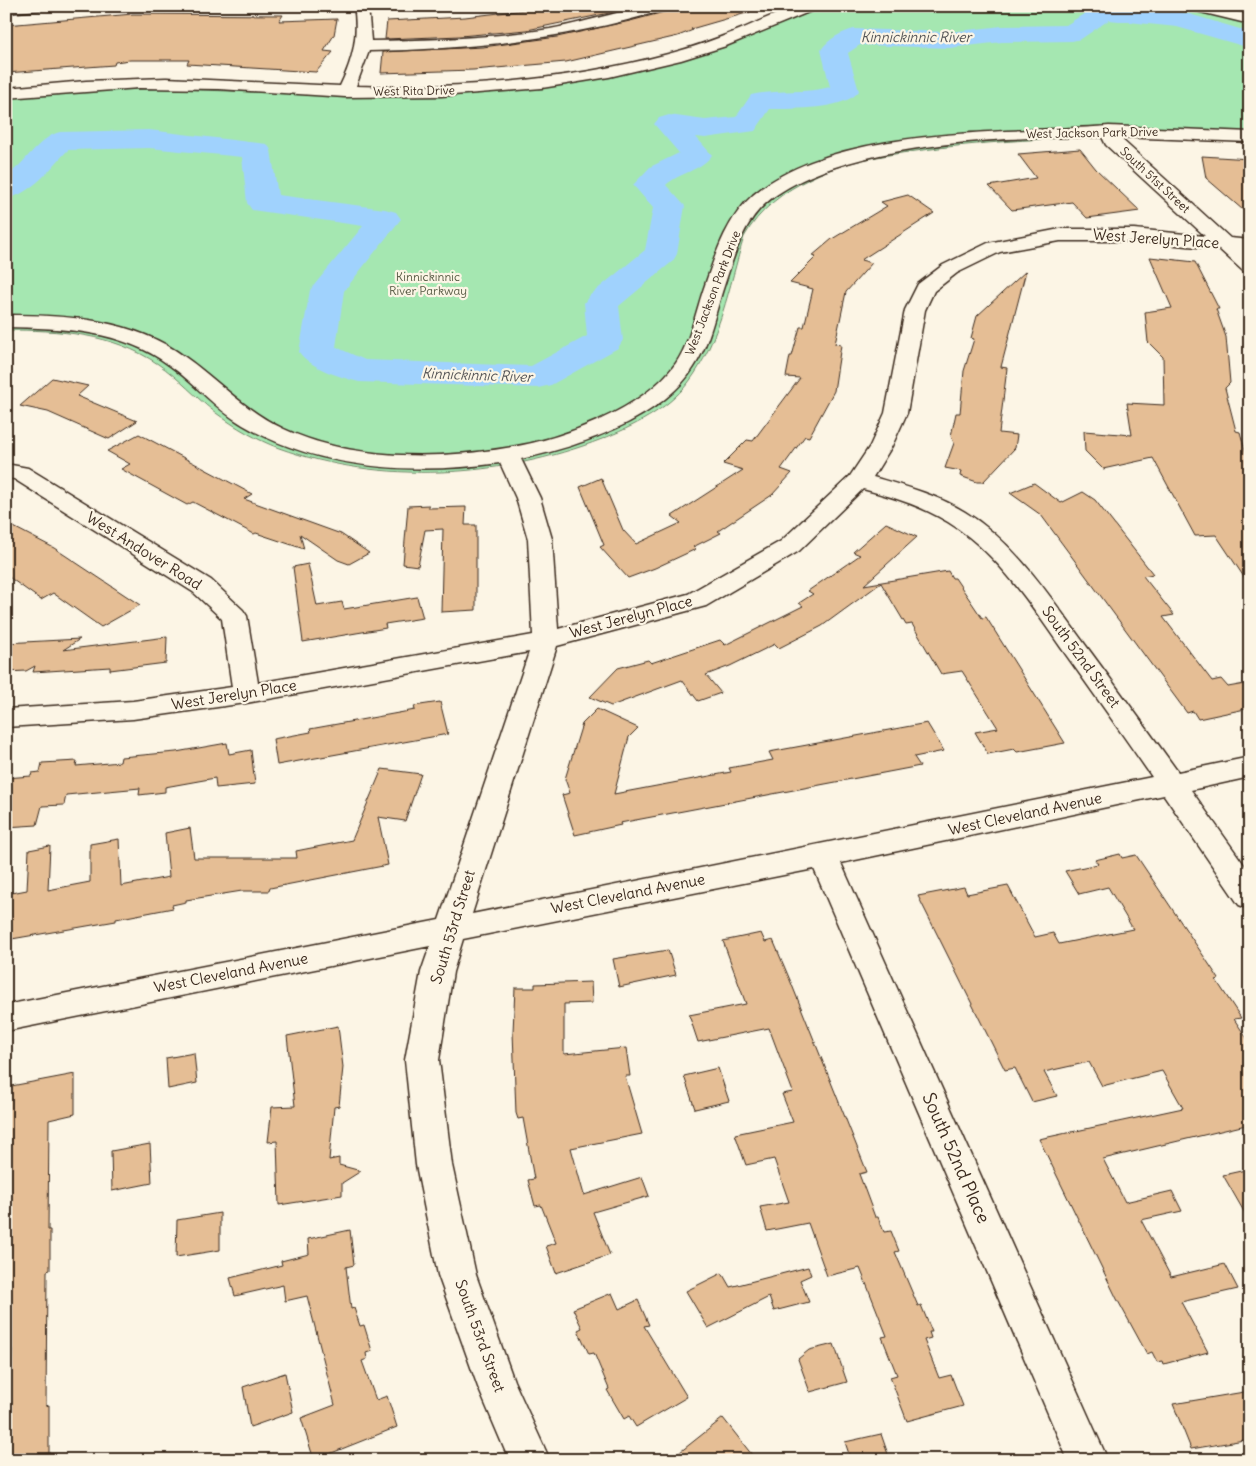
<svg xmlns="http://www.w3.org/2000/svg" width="1256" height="1466" font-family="Delius,sans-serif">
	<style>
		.green { fill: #a5e7b1; stroke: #708868 }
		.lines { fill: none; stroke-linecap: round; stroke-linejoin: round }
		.river { fill: #a0d2fd; fill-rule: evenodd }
		.building { fill: #e5be95; stroke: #3b2a1e }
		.minor-casing { stroke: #3b2a1e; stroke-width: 3 }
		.minor { fill: #fcf5e5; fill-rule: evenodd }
		.labels { text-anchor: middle; stroke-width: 4.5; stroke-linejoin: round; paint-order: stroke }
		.far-street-label { font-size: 12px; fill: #3b2a1e; stroke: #fcf5e5 }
		.far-park-label { font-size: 12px; fill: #565943; stroke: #fcf5e5 }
		.far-water-label { font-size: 14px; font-style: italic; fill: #545456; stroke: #fcf5e5 }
		.street-label { font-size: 15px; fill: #3b2a1e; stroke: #fcf5e5 }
		.near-street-label { font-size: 18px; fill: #3b2a1e; stroke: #fcf5e5 }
	</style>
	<rect width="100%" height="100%" fill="#fcf5e5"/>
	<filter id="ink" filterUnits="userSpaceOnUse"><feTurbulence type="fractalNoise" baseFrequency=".02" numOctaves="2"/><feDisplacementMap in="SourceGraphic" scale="10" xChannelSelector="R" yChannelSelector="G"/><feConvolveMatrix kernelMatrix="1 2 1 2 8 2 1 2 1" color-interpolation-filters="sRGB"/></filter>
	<g filter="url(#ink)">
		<path class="green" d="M829 6H1212L1250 16V143C1148 133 1048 136 947 147 902 153 853 157 811 178 784 191 759 210 744 237 729 286 720 342 688 383 667 410 632 427 602 439 502 478 381 485 279 448 257 440 235 427 216 413 196 398 179 378 158 364 112 333 59 330 6 330V98L104 90 152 88 378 97 493 92 563 84 670 63 726 46 808 13Z"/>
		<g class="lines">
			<path class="river" d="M1125 6 1179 11 1250 32V48L1177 27 1109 20 1081 39 1072 41 1002 42 950 48 860 45 848 53 859 91C846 110 792 109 770 109L755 131 705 138 696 137 712 155C702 170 679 173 666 185L685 206 677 254 673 261 619 306 623 340 618 348 551 385 538 388 359 382C340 377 310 368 299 352L310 290 363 226 252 210 247 203 242 157 149 148 68 150C50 169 33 193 6 199V176C26 164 37 138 60 132L149 130 267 144 271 150 278 195 385 209 396 212 401 219 344 291 336 347 365 360 531 366 587 336 584 303 589 296 645 250 653 208 633 185 650 167 679 153 654 124 659 118 669 115 705 120 736 117 751 95C777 89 804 94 830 87L821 50C828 39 842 32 854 29L950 32 1002 26 1066 25 1095 7Z"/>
		</g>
		<path class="building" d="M521 6H643L527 30 460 36 385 39 387 21 465 17 525 10Z
			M671 6H749L750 12 691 29 693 30 678 36 566 62 473 70 381 73 383 52 483 47 557 37 630 21 668 11Z
			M133 14 283 15 279 21 337 19 334 35 324 51 333 52 316 72 187 64 189 60H130L115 62 114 65 6 73V25Z
			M1080 149 1096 169 1140 211 1087 218 1072 202 1012 210 989 186 1036 178 1018 154Z
			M1202 156 1250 159V216L1206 178Z
			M908 195 934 213 861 260 872 263 846 292 835 344 841 345 834 391 809 437 805 436 781 469 792 473 772 495 718 531 721 533 693 547 696 549 655 568 628 578 600 547 604 545 580 487 601 478 623 530 636 544 681 523 672 516 743 470 723 464 747 440 753 441 800 378 786 377 790 356H792L800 327H804L813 289 790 283 816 257 812 256 832 239 887 206 881 202Z
			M1150 257 1195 262 1219 309H1216L1226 337 1230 383 1225 388 1236 431 1240 432 1250 467V586L1216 535 1195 536 1153 458 1103 469 1085 451 1084 431 1132 435 1127 403 1164 405 1163 357 1148 342 1145 312 1172 308Z
			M1026 271 1001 367 1007 368 999 433 1017 435 1015 448 983 482H977L960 476 961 471 945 468 954 443 951 436 956 413H960L964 371 974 339 971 338 977 316Z
			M52 378 88 386 77 396 137 421 109 439 48 412 20 406Z
			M139 434 252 494 244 499 341 534 369 553 349 564 338 560 300 534 304 549 256 533 254 534 193 502 187 505 121 469 130 464 107 451Z
			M1034 483 1061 503 1083 492 1095 500 1153 574 1143 576 1174 615 1163 617 1212 681 1221 679 1228 687 1250 683V708L1198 719 1193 711 1187 713 1041 515 1010 493Z
			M429 505V508L466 507 465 525H476V610L441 612 443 529 425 530 418 566 403 564 408 506Z
			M6 523 54 548 140 605 101 627 53 593 41 600 6 575Z
			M886 523 917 537 864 585 948 571 952 578H955L982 618 986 617 1065 743 1017 752 1014 749 988 754 975 732 998 728 962 671 941 674 912 624 906 625 881 583 822 626 779 648 775 644 730 666 706 675 721 693 698 701 682 680 611 706 590 697 618 668 648 660 651 663 720 640 725 645 803 606 799 603 813 594 808 591 860 555 853 552Z
			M308 564 317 606 342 602 344 609 417 597 423 618 385 624 386 628 303 642 293 567Z
			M167 637 166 663 110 670V667L33 672 35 666 26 671 6 672V643L80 639 63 650Z
			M440 702 448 734 277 765 273 739 311 732 310 729 415 710 414 706Z
			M597 709 638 728 629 737 614 794 731 772 729 768 773 760 769 752 927 723 944 751 914 757 920 766 620 823 621 825 575 835 562 795 570 793 565 779 582 724Z
			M227 743 229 754 251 750 255 784 216 788 215 778 165 787V792L139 795 140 788 66 795 64 805 42 806 37 825 6 827V778L31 776 32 773 40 772 42 763 77 761 76 766 120 762 121 757 176 752Z
			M382 769 421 774 405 821 378 817 388 865 270 888 269 891H242L186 900V902L172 905 173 908 116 919V921L6 940V894L27 890 29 850 50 846 48 890 90 882V844L119 839 121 886 169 877 165 833 190 828 194 858H297L296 851 352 840Z
			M1120 854 1122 858 1136 855 1219 979 1216 980 1241 1018 1234 1019 1250 1043V1124L1103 1159 1125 1202 1172 1191 1182 1211 1141 1220 1171 1277 1225 1264 1238 1289 1181 1302 1208 1352 1164 1364 1163 1361 1157 1362 1152 1352 1147 1354 1117 1299 1039 1139 1183 1108 1162 1071 1102 1086 1089 1062 1044 1072 1057 1096 1032 1102 1015 1068 1005 1070 918 896 964 887 967 894 1008 886 1035 937 1053 933 1059 944 1133 929 1108 887 1079 894 1065 871 1098 864 1095 860Z
			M761 933 765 942 773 940 790 980 867 1172 859 1174 875 1217H878L884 1232 891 1231 899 1251 895 1252 918 1306 921 1305 932 1332H929L931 1338 924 1340 939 1378 951 1375 963 1406 907 1421 890 1377 897 1375 882 1337 887 1336 860 1268 827 1276 808 1223 767 1231 760 1207 789 1202 774 1159 746 1165 735 1134 793 1122 782 1094 793 1092 769 1028 698 1042 689 1015 746 1004 723 941Z
			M668 950 676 975 619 987 613 959Z
			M591 982 592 1003 564 1004V1054L626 1048 630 1076H625L642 1134 571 1148 584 1195 642 1177 649 1196 593 1212 610 1255 556 1273 546 1246 556 1243 541 1205 535 1206 528 1180 534 1179 523 1118 518 1119 516 1113 513 1032 515 988H535V984Z
			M338 1026 343 1067 339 1106 334 1107 329 1160 339 1158V1165L361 1171 342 1183V1195L279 1205 277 1141 268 1142 272 1107 295 1106 287 1036Z
			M194 1053 197 1083 168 1089 166 1058Z
			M718 1068 729 1101 695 1109 684 1076Z
			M75 1074V1114L49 1120 48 1230H50V1270L47 1271 46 1406 49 1405V1453L22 1460H6V1399L10 1398 12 1349 6 1351V1087Z
			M150 1144 152 1183 112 1191 111 1151Z
			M1250 1169V1222L1223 1175Z
			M220 1213V1250L176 1257 177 1220Z
			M350 1230 354 1265 346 1267 351 1309 354 1308 360 1326 364 1325 372 1351 366 1353 367 1359 362 1361 376 1400 387 1396 397 1427 314 1460 301 1418 335 1405 307 1296 285 1301 283 1285 235 1296 230 1278 282 1265 281 1261 309 1254 308 1239Z
			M808 1267 811 1275 800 1280 809 1302 774 1311 769 1297 708 1328 686 1291 722 1273 730 1287Z
			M612 1293 619 1309 638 1300 649 1325 644 1326 687 1397 636 1427 629 1416 624 1419 607 1390 609 1389 594 1353 589 1354 578 1330 582 1328 573 1309Z
			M834 1344 847 1382 810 1392 798 1359 809 1350Z
			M285 1373 293 1412 250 1427 243 1387Z
			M1250 1391V1439L1191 1449 1173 1404Z
			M723 1418 756 1460H670Z
			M881 1434 890 1460H851L845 1442Z"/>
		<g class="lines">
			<defs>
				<path id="minor" d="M6 6H46L39 10 6 13Z
					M354 6H368L371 41C431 40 490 38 550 29 590 22 629 6 669 6L667 9C568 39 473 49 369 51L356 86C461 89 566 81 668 54 692 48 716 39 739 30 768 18 787 6 818 6L816 9 726 46 681 60 609 77 542 88 441 96 345 97 219 89 139 88 6 98V88L86 81 166 78 340 86C353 60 359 35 354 6Z
					M1186 6H1212L1250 15V24L1188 9Z
					M1109 126 1250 132V142L1119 137 1230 238 1250 240V252L1244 251 1250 256V273L1243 271 1219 249 1134 241H1060L1000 252 957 273 934 291 925 310 907 413 892 446 873 477C904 486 936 494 965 512 1015 542 1050 597 1084 643 1116 686 1147 729 1178 772L1250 757V777L1191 790 1250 873V909L1239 905 1164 795 841 863 1108 1460H1068L814 869 463 939 453 972 439 1060 452 1165 476 1275 514 1381 550 1460H509L478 1387 438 1275 416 1165 405 1060 421 972 430 946 6 1031V1005L439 920 529 652 246 703 133 719 6 727V709L133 701 232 687 222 619 193 592 14 479 6 478V464L28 468 211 580 243 610 247 616 258 683 533 635 528 539 516 498 500 463C415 475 319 470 243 425 215 409 195 383 169 365 122 330 63 328 6 327V315C67 315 134 319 185 357 219 381 245 411 284 429 351 460 434 460 506 448 560 440 643 410 676 363 691 341 696 310 705 285 716 253 727 218 753 195 836 125 1006 134 1109 126ZM1102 137 1106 145 1205 236 1134 229H1060L988 243 943 265 918 284 905 310 885 413 870 446 850 476 781 541 688 594 558 629 552 539 540 498 521 459C578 447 662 419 694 367 710 343 715 313 724 286 734 257 742 224 766 203 837 142 1011 136 1102 137ZM863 489C893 497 922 506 948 522 997 552 1032 606 1064 652 1094 694 1123 735 1152 777L472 914 557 646 706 606 799 551Z"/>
			</defs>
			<use href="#minor" class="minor-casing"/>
			<use href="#minor" class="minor"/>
		</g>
	</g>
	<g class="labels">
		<g class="far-street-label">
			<text transform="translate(414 91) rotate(-1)" y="4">West Rita Drive</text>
			<text transform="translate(1092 133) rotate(-1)" y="4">West Jackson Park Drive</text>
			<text transform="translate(1155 180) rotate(43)" y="4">South 51st Street</text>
			<text transform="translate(713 293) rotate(-69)" y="4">West Jackson Park Drive</text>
		</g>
		<g class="far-park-label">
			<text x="428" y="281">Kinnickinnic<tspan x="428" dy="14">River Parkway</tspan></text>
		</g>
		<g class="far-water-label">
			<text x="916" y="42">Kinnickinnic River</text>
			<text transform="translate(477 375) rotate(2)" y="5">Kinnickinnic River</text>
		</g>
		<g class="street-label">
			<text transform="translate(1156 239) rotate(4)" y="5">West Jerelyn Place</text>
			<text transform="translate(144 551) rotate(32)" y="5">West Andover Road</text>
			<text transform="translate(631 617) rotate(-15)" y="5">West Jerelyn Place</text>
			<text transform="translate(1081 657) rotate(54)" y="5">South 52nd Street</text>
			<text transform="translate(234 695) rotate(-9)" y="5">West Jerelyn Place</text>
			<text transform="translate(1025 814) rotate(-12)" y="5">West Cleveland Avenue</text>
			<text transform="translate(628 894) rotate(-11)" y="5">West Cleveland Avenue</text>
			<text transform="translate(453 927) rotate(-73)" y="5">South 53rd Street</text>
			<text transform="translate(231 973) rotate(-11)" y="5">West Cleveland Avenue</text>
			<text transform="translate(480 1336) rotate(70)" y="5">South 53rd Street</text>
		</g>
		<g class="near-street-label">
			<text transform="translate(956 1158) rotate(66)" y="6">South 52nd Place</text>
		</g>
	</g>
	<rect width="1256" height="1466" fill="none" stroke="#fcf5e5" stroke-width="25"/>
	<rect x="12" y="12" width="1231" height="1441" fill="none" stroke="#3b2a1e" stroke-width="2" filter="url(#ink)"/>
</svg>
